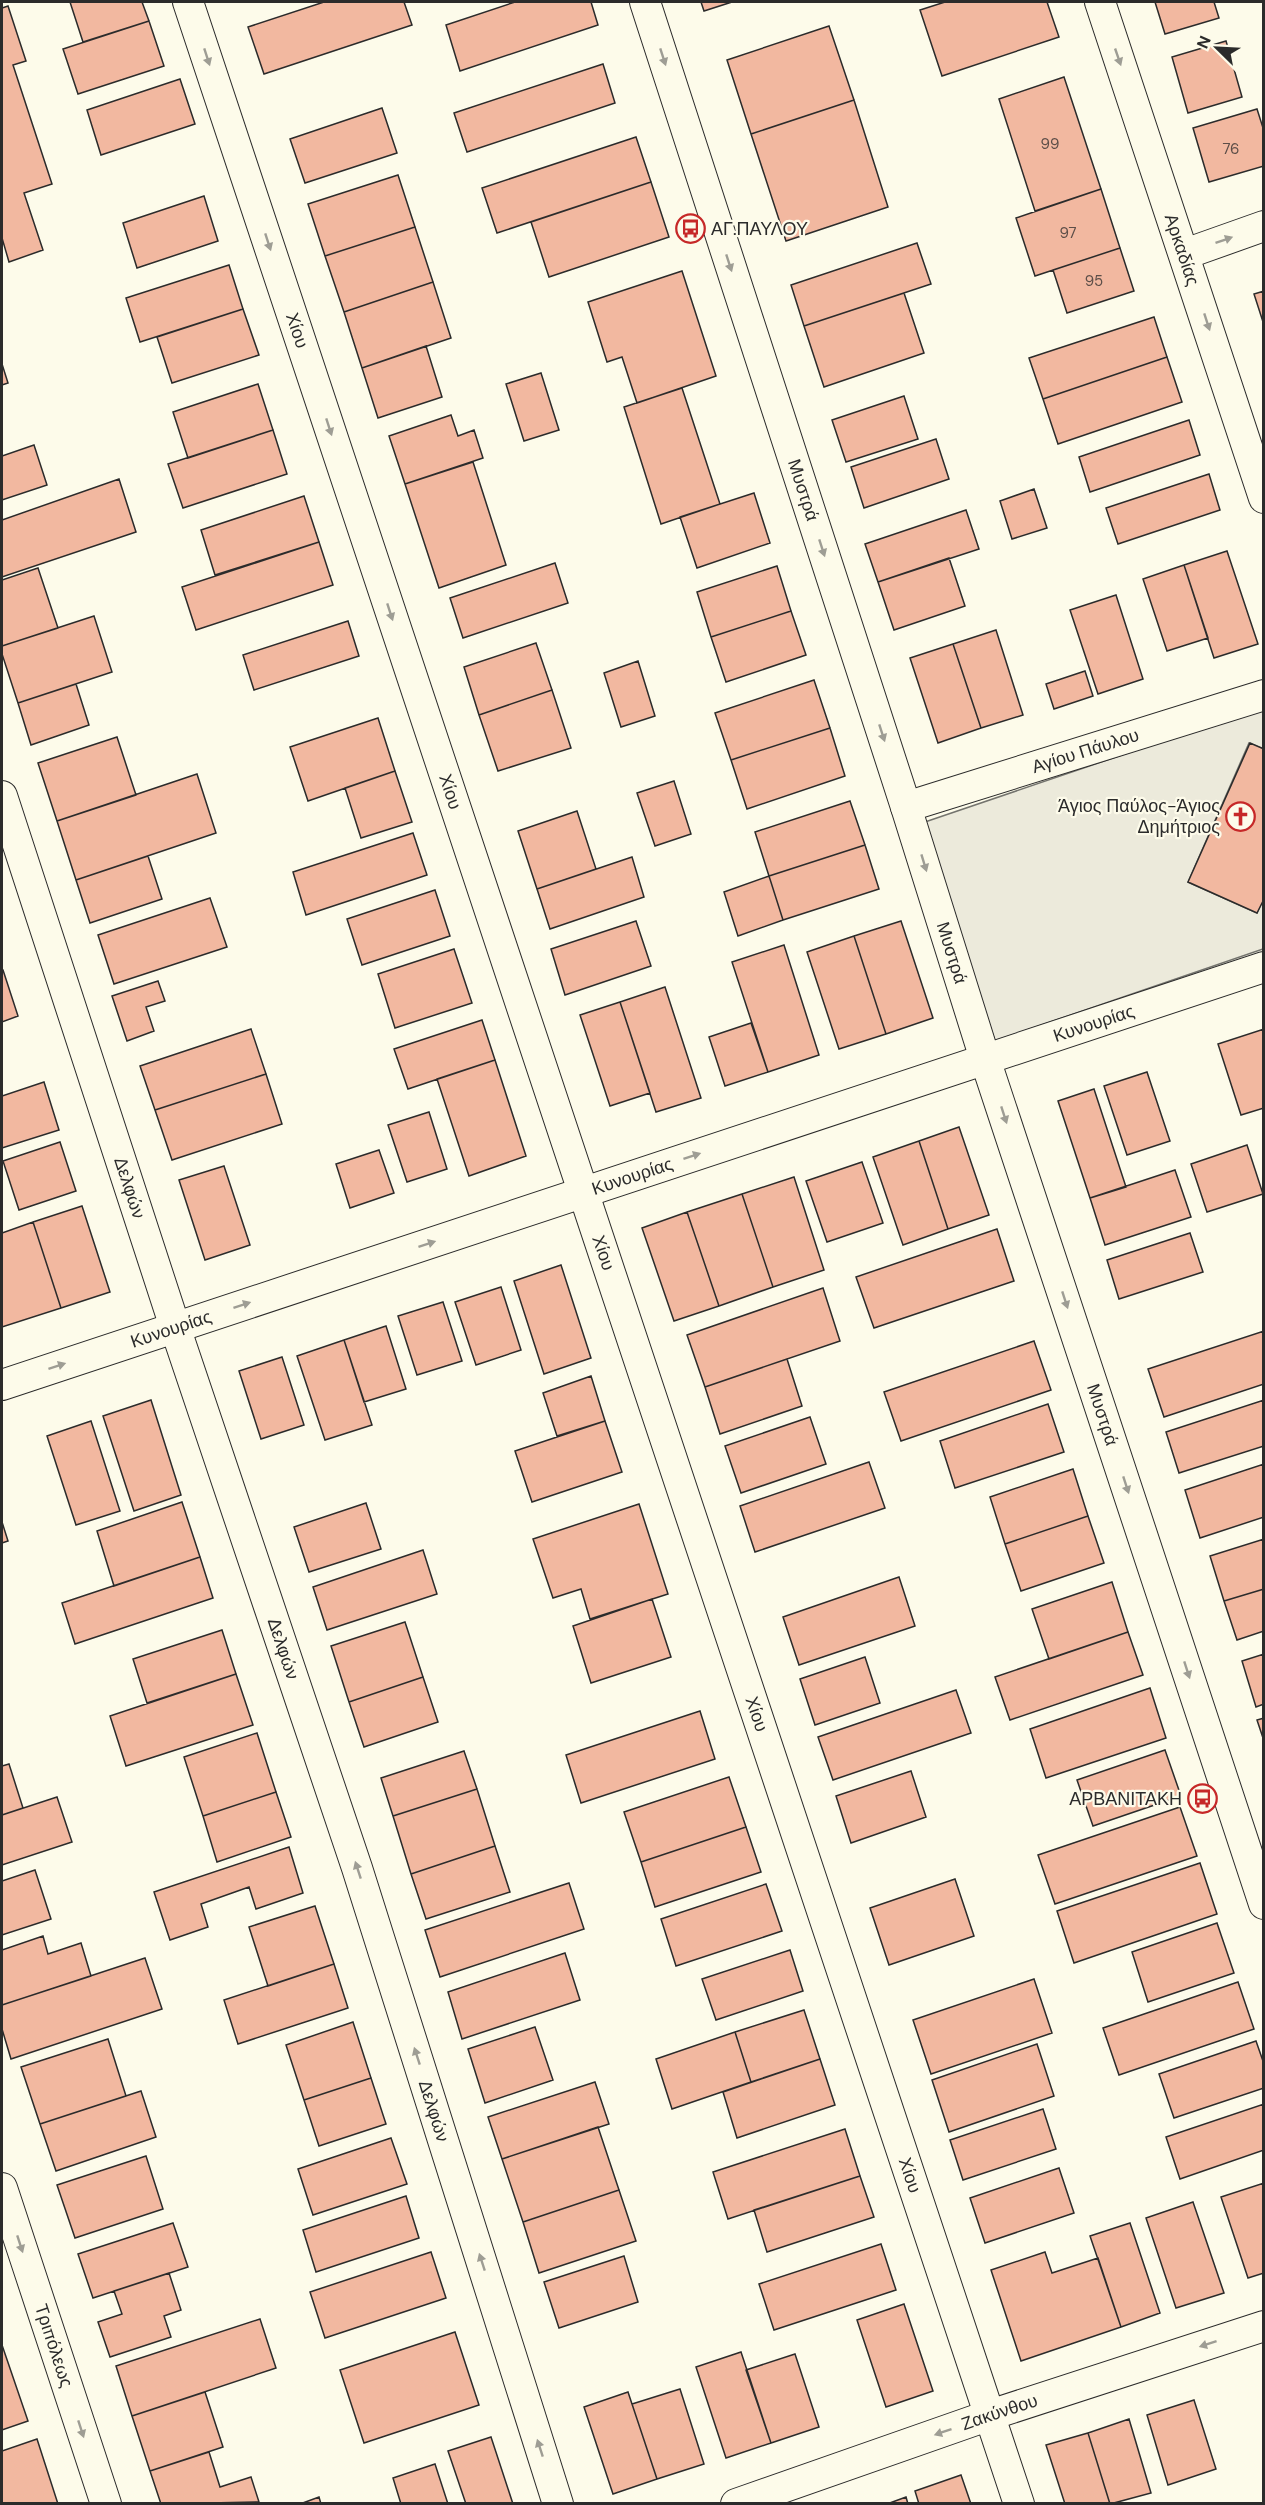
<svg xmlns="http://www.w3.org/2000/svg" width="1265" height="2505" font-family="'DM Sans',sans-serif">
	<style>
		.parking { fill: #eceadb; stroke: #74746e; stroke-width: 1.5 }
		.building { fill: #f2b8a0; stroke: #2b2b2b; stroke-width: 1.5 }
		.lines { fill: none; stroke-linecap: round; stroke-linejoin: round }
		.minor-casing { stroke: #2b2b2b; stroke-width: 32 }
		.minor { stroke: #fdfbea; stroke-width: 30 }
		.oneway { fill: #9e9d94 }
		.labels { text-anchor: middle; stroke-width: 4.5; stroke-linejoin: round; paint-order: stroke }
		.number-label { font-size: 15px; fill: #5d4e48 }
		.poi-label { font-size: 18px; fill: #2b2b2b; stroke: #fdfbea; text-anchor: end }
		.street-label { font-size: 18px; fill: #2b2b2b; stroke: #fdfbea }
	</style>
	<rect width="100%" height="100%" fill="#fdfbea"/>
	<path class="parking" d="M1263 707V749L1249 743 1188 882 1257 913 1263 899V949L995 1041 922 823Z"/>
	<path class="building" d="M70 2H142L149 21 83 42Z
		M324 2H404L412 25 264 74 248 27Z
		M515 2H591L598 25 460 71 446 25Z
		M701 2H732L704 11Z
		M945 2H1047L1059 37 942 76 920 10Z
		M1155 2H1214L1219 18 1165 34Z
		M8 6 26 61 13 65 52 184 24 193 43 250 9 262 2 238V8Z
		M149 21 164 66 78 94 63 49Z
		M829 26 854 100 751 134 727 60Z
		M1226 41 1242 97 1188 113 1172 57Z
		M603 64 615 103 467 152 454 113Z
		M1064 77 1101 189 1035 211 999 99Z
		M180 79 195 124 101 155 87 110Z
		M854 100 888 207 786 241 751 134Z
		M382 108 397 153 305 183 290 139Z
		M1257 109 1264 131V166L1209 182 1193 128Z
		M636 137 651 182 497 233 482 188Z
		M398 175 415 227 325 256 308 204Z
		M651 182 669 237 549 277 531 222Z
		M1101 189 1120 248 1035 276 1016 218Z
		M204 196 218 241 137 268 123 223Z
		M415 227 433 282 344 312 325 256Z
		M917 243 931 284 804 326 791 285Z
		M1120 248 1134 291 1067 313 1053 270Z
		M229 265 243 309 140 342 126 298Z
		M682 271 716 376 637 403 622 357 607 362 588 302Z
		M433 282 451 338 362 368 344 312Z
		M1264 291V325L1254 294Z
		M904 293 924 353 824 387 804 326Z
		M243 309 259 355 172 383 157 337Z
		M1154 317 1167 357 1043 399 1029 358Z
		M426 346 442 397 378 418 362 368Z
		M1167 357 1182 402 1058 444 1043 399Z
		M2 364 8 383 2 385Z
		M541 373 559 430 524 441 506 384Z
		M258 384 273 430 188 458 173 412Z
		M682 388 720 504 661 524 624 407Z
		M904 396 918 439 846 462 832 420Z
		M451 415 458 436 474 430 483 458 405 484 389 436Z
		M1189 420 1200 455 1090 492 1079 457Z
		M273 430 287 474 183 508 168 464Z
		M936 439 949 479 864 508 851 467Z
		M34 445 47 485 2 500V456Z
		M473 462 506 565 439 588 405 484Z
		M1209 474 1220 510 1118 544 1106 508Z
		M119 479 136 532 2 577V520Z
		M1034 489 1047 528 1012 539 1000 501Z
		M754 493 770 543 697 568 680 517Z
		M304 496 319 542 215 575 201 530Z
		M966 510 979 549 878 582 865 544Z
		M319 542 333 585 196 630 182 587Z
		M1227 551 1258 644 1214 658 1184 565Z
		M949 558 965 606 894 630 878 582Z
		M555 563 568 603 463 638 450 598Z
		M1184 565 1208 638 1167 651 1143 579Z
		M777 566 791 611 711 637 697 592Z
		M38 568 58 628 2 646V580Z
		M1116 595 1143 679 1098 694 1070 610Z
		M791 611 806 655 726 682 711 637Z
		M94 616 112 672 18 703 2 654V646Z
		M348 621 359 656 254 690 243 655Z
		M996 630 1023 715 981 728 953 644Z
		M536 643 552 690 479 715 464 667Z
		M953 644 981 728 938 743 910 658Z
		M638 661 655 716 621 727 604 673Z
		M1085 671 1093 696 1054 709 1046 684Z
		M814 680 830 728 731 760 715 713Z
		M76 684 89 725 31 745 18 703Z
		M552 690 571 748 498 771 479 715Z
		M378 718 395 771 308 801 290 747Z
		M830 728 845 776 747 809 731 760Z
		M117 737 136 795 57 821 38 763Z
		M1250 743 1264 749V899L1257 913 1188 882Z
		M395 771 412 822 361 838 345 788Z
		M197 774 216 833 76 880 57 821Z
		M674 781 691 834 655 846 637 793Z
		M850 801 865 845 769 876 755 832Z
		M577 811 596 869 537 889 518 831Z
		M413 833 427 875 306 915 293 872Z
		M865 845 879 889 783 920 769 876Z
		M148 856 162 899 90 923 76 880Z
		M632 857 644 897 550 929 537 889Z
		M769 876 783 920 738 936 724 892Z
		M435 890 450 936 362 965 347 919Z
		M210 898 227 947 114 984 98 935Z
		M636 921 651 966 565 995 551 949Z
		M901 921 933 1018 886 1034 854 936Z
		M854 936 886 1034 839 1049 807 952Z
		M784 945 819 1055 768 1072 732 962Z
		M454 949 472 1003 395 1028 378 974Z
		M2 970H3L18 1016 2 1022Z
		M158 981 165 1001 146 1007 154 1031 127 1041 112 996Z
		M665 987 701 1098 656 1112 620 1002Z
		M620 1002 650 1093 610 1106 580 1015Z
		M482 1020 495 1060 408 1089 394 1049Z
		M751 1023 768 1072 725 1086 709 1037Z
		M251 1029 266 1074 155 1110 140 1066Z
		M1264 1029V1108L1241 1115 1218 1044Z
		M495 1060 526 1156 469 1176 437 1079Z
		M1147 1072 1170 1141 1127 1155 1104 1086Z
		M266 1074 282 1124 172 1160 155 1110Z
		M44 1082 59 1130 2 1148V1096Z
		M1094 1089 1126 1187 1090 1198 1058 1101Z
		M429 1112 447 1169 407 1182 388 1125Z
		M959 1127 989 1215 948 1229 919 1141Z
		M919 1141 948 1229 903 1245 873 1157Z
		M60 1142 76 1191 19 1210 3 1161Z
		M1247 1145 1263 1194 1207 1212 1191 1164Z
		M379 1150 394 1193 350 1208 336 1164Z
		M862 1162 883 1223 827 1242 806 1181Z
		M224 1166 250 1245 205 1260 179 1180Z
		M1175 1170 1191 1217 1105 1245 1090 1198Z
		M794 1177 824 1270 773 1287 742 1194Z
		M742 1194 773 1287 719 1306 687 1212Z
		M82 1206 110 1292 61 1308 33 1222Z
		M687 1212 719 1306 674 1321 642 1228Z
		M33 1222 61 1308 2 1327V1233Z
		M997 1229 1014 1281 874 1328 856 1277Z
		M1190 1233 1203 1272 1119 1299 1107 1260Z
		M561 1265 591 1358 544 1374 514 1281Z
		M501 1287 521 1350 476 1365 455 1302Z
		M823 1288 840 1341 705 1387 687 1335Z
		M443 1302 462 1361 417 1375 398 1316Z
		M386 1326 406 1389 364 1402 344 1340Z
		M1264 1331V1384L1164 1417 1148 1369Z
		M344 1340 372 1425 325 1440 297 1356Z
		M1034 1341 1051 1390 901 1441 884 1392Z
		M282 1357 304 1425 261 1439 239 1371Z
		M787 1359 802 1406 720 1434 705 1387Z
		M591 1376 605 1421 557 1436 543 1393Z
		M151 1400 181 1495 134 1511 103 1416Z
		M1264 1400V1446L1179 1473 1166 1432Z
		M1048 1404 1064 1452 955 1488 940 1441Z
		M810 1417 826 1464 741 1493 725 1446Z
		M91 1421 120 1511 76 1525 47 1436Z
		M605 1421 622 1472 532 1502 515 1451Z
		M869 1462 885 1508 755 1552 740 1506Z
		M1264 1464V1517L1200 1538 1185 1490Z
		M1073 1469 1088 1516 1005 1544 990 1497Z
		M182 1502 200 1557 114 1586 97 1531Z
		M366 1503 381 1549 309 1572 294 1527Z
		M639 1504 668 1594 590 1619 581 1589 553 1598 533 1539Z
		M1088 1516 1104 1563 1021 1591 1005 1544Z
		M2 1522 8 1541 2 1543Z
		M1264 1539V1589L1224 1601 1210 1556Z
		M423 1550 437 1594 327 1630 313 1587Z
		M200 1557 213 1598 75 1644 62 1603Z
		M899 1577 915 1626 799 1665 783 1617Z
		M1112 1582 1128 1632 1049 1659 1032 1609Z
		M1264 1589V1631L1237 1640 1224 1601Z
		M652 1599 671 1657 591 1683 573 1626Z
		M405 1622 423 1677 349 1702 331 1646Z
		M222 1630 236 1674 147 1703 133 1659Z
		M1128 1632 1143 1675 1010 1720 995 1677Z
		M1264 1654V1704L1256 1707 1242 1661Z
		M865 1657 880 1703 815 1725 800 1679Z
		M236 1674 253 1725 126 1766 110 1716Z
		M423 1677 438 1722 364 1747 349 1702Z
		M1150 1688 1166 1738 1046 1778 1030 1729Z
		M956 1690 971 1733 833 1780 818 1737Z
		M700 1711 715 1759 581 1803 566 1755Z
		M1264 1718V1741L1257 1720Z
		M257 1733 276 1792 203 1816 184 1757Z
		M1165 1750 1181 1796 1093 1826 1077 1780Z
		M464 1751 477 1789 393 1816 381 1778Z
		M9 1764 23 1808 2 1815V1766Z
		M911 1771 926 1817 851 1843 836 1796Z
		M729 1777 746 1827 641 1862 624 1812Z
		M477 1789 495 1846 411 1874 393 1816Z
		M276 1792 291 1837 217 1862 203 1816Z
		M57 1797 72 1842 2 1865V1815Z
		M1180 1807 1197 1856 1055 1904 1038 1855Z
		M746 1827 761 1872 655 1907 641 1862Z
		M495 1846 510 1892 426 1919 411 1874Z
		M289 1847 303 1893 256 1909 249 1887 201 1904 208 1927 170 1940 154 1892Z
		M1200 1863 1217 1914 1074 1963 1057 1911Z
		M35 1870 51 1919 2 1935V1881Z
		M955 1879 974 1936 889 1965 870 1908Z
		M569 1883 584 1929 440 1977 425 1930Z
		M766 1884 782 1931 676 1966 661 1919Z
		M315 1906 334 1964 268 1986 249 1927Z
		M1217 1923 1234 1973 1148 2002 1132 1952Z
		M43 1936 48 1954 81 1943 91 1976 2 2005V1950Z
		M790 1950 803 1991 716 2020 702 1979Z
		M565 1953 580 2000 462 2039 448 1992Z
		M145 1958 162 2009 11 2059 2 2029V2005Z
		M334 1964 348 2008 238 2044 224 2000Z
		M1034 1979 1052 2033 931 2074 913 2020Z
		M1238 1982 1254 2029 1119 2075 1103 2028Z
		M804 2010 820 2059 751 2082 735 2032Z
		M353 2022 371 2078 304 2100 286 2045Z
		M535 2027 553 2080 485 2103 468 2049Z
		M735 2032 751 2082 672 2109 656 2059Z
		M108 2039 126 2096 40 2124 21 2067Z
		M1256 2041 1264 2064V2088L1174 2118 1159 2074Z
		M1037 2044 1054 2096 949 2132 932 2080Z
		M820 2059 835 2105 737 2138 723 2092Z
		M371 2078 386 2124 319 2146 304 2100Z
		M595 2082 609 2124 502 2159 488 2117Z
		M141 2091 156 2137 56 2171 40 2124Z
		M1264 2104V2150L1180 2179 1166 2137Z
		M1043 2109 1056 2149 963 2180 950 2140Z
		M598 2127 619 2190 523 2222 502 2159Z
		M845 2129 860 2176 728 2219 713 2172Z
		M391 2138 407 2184 313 2215 298 2169Z
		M146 2156 163 2209 75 2238 57 2185Z
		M1059 2168 1074 2213 985 2243 970 2198Z
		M860 2176 874 2217 767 2252 754 2210Z
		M1264 2183V2273L1248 2278 1221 2197Z
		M619 2190 636 2241 539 2273 523 2222Z
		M406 2196 419 2238 316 2272 303 2230Z
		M1193 2202 1224 2293 1176 2308 1146 2218Z
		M173 2223 188 2267 93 2298 78 2254Z
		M1130 2223 1160 2313 1121 2327 1090 2236Z
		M881 2244 896 2290 774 2330 759 2284Z
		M431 2252 446 2298 325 2338 310 2292Z
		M1045 2252 1052 2273 1098 2258 1121 2327 1021 2361 991 2270Z
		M624 2256 638 2302 559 2328 544 2282Z
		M169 2273 181 2310 164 2316 171 2337 110 2357 98 2322 122 2314 114 2291Z
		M904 2304 933 2391 886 2407 857 2320Z
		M260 2319 276 2368 132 2416 116 2366Z
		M455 2332 479 2405 364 2443 340 2370Z
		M2 2345 28 2421 2 2430Z
		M741 2352 771 2443 726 2458 696 2367Z
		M795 2354 819 2427 771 2443 746 2370Z
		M680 2389 704 2464 657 2479 632 2404Z
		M205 2392 223 2447 150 2471 132 2416Z
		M628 2392 657 2479 613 2494 584 2407Z
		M1194 2400 1216 2469 1168 2485 1147 2415Z
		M1129 2419 1151 2493 1110 2504 1088 2433Z
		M1088 2433 1110 2504H1065L1046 2445Z
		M491 2437 513 2504H466L448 2451Z
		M37 2439 58 2504H2V2451Z
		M209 2452 220 2487 251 2477 259 2502 161 2504 150 2471Z
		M435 2464 448 2504H401L393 2478Z
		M961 2475 971 2504H919L915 2491Z
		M319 2497 321 2504H300Z
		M906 2497 908 2504H887Z"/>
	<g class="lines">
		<defs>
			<g id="minor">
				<path id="s1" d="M188 2 1019 2504"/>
				<path id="s2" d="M645 2 906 807 985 1059 1264 1904"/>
				<path id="s3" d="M1100 2 1264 498"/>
				<path d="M1185 254 1264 226"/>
				<path id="s4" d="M2 796 175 1327 357 1868 558 2504"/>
				<path id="s5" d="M906 807 1264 695"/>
				<path id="s6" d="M2 1385 1264 967"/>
				<path id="s7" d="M2 2188 106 2504"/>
				<path id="s8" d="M736 2504 990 2415 1264 2326"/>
			</g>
		</defs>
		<use href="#minor" class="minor-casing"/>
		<use href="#minor" class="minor"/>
	</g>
	<defs><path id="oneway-solid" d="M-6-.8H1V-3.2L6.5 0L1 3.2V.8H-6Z" transform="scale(1.5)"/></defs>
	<g class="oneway">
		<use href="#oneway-solid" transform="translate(207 57) rotate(72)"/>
		<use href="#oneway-solid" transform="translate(663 57) rotate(72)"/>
		<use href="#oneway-solid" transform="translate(1118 57) rotate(71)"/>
		<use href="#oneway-solid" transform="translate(1224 240) rotate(-19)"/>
		<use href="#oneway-solid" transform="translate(268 242) rotate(72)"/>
		<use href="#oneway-solid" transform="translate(729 263) rotate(72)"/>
		<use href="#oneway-solid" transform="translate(1207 322) rotate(72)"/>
		<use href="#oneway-solid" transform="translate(329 427) rotate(72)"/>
		<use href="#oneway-solid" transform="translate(822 548) rotate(72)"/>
		<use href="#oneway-solid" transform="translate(390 612) rotate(72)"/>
		<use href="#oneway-solid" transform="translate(882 733) rotate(72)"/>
		<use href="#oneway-solid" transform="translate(924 863) rotate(73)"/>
		<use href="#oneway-solid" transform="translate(1004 1115) rotate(72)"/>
		<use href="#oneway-solid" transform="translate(692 1156) rotate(-18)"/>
		<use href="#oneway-solid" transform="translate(427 1244) rotate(-18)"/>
		<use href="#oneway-solid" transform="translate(1065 1300) rotate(72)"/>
		<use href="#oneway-solid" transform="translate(242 1305) rotate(-18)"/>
		<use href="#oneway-solid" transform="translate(57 1366) rotate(-18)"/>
		<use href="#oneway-solid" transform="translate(1126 1485) rotate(72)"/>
		<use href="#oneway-solid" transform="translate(1187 1670) rotate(72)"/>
		<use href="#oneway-solid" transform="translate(358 1870) rotate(-108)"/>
		<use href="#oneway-solid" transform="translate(417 2056) rotate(-108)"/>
		<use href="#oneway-solid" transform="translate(20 2244) rotate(72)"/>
		<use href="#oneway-solid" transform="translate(482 2262) rotate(-108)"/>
		<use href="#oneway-solid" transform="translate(1208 2344) rotate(162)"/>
		<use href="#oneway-solid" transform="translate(81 2429) rotate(72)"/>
		<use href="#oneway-solid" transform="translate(943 2432) rotate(161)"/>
		<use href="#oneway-solid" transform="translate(540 2448) rotate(-108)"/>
	</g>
	<defs>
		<symbol id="bus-ring" viewBox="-11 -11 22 22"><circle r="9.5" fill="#fdfbea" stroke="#c62828" stroke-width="1.5"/><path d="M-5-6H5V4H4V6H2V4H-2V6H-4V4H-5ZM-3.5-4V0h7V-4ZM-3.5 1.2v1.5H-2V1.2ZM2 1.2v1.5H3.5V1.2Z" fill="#c62828"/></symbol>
		<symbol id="church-ring" viewBox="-11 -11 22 22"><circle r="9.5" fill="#fdfbea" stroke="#c62828" stroke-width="1.5"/><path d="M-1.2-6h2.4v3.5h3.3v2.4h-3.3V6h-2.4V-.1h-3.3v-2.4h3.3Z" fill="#c62828"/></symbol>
	</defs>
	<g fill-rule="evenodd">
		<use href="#bus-ring" x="674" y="212" width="33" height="33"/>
		<use href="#church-ring" x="1224" y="800" width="33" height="33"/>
		<use href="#bus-ring" x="1186" y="1782" width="33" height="33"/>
	</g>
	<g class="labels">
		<g class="number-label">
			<text x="1050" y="149">99</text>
			<text x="1231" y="154">76</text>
			<text x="1068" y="238">97</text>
			<text x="1094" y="286">95</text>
		</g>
		<g class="poi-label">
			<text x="711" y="235" text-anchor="start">ΑΓ.ΠΑΥΛΟΥ</text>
			<text x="1220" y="812">Άγιος Παύλος-Άγιος<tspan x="1220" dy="21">Δημήτριος</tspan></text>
			<text x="1182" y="1805">ΑΡΒΑΝΙΤΑΚΗ</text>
		</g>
		<g class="street-label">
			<text dy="6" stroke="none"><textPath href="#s3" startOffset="261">Αρκαδίας</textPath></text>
			<text dy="6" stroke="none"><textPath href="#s1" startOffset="346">Χίου</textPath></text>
			<text dy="6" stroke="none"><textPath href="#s2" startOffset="513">Μυστρά</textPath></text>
			<text dy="6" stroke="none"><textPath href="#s5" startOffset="188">Αγίου Πάυλου</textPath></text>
			<text dy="6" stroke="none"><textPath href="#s1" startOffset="832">Χίου</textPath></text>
			<text dy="6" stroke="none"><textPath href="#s2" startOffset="999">Μυστρά</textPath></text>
			<text dy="6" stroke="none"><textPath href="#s6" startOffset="1150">Κυνουρίας</textPath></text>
			<text dy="6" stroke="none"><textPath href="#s6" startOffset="664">Κυνουρίας</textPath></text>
			<text dy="6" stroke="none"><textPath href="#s4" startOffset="412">Δελφών</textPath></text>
			<text dy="6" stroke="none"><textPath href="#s1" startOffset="1318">Χίου</textPath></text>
			<text dy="6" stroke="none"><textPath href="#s6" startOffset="178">Κυνουρίας</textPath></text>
			<text dy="6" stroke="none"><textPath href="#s2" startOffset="1485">Μυστρά</textPath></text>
			<text dy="6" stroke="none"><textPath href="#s4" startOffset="898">Δελφών</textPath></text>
			<text dy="6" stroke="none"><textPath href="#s1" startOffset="1804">Χίου</textPath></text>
			<text dy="6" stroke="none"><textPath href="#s4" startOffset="1384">Δελφών</textPath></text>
			<text dy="6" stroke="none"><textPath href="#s1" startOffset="2290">Χίου</textPath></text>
			<text dy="6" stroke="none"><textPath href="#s7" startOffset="166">Τριπόλεως</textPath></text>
			<text dy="6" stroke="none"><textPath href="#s8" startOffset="279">Ζακύνθου</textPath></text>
		</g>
	</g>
	<rect width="1265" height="2505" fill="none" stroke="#2b2b2b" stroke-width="6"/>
	<g transform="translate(1217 48) rotate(294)" stroke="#fdfbea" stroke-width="4.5" paint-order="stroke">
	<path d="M0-4.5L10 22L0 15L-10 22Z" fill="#2b2b2b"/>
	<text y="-9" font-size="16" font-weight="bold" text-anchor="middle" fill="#2b2b2b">N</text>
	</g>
</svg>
